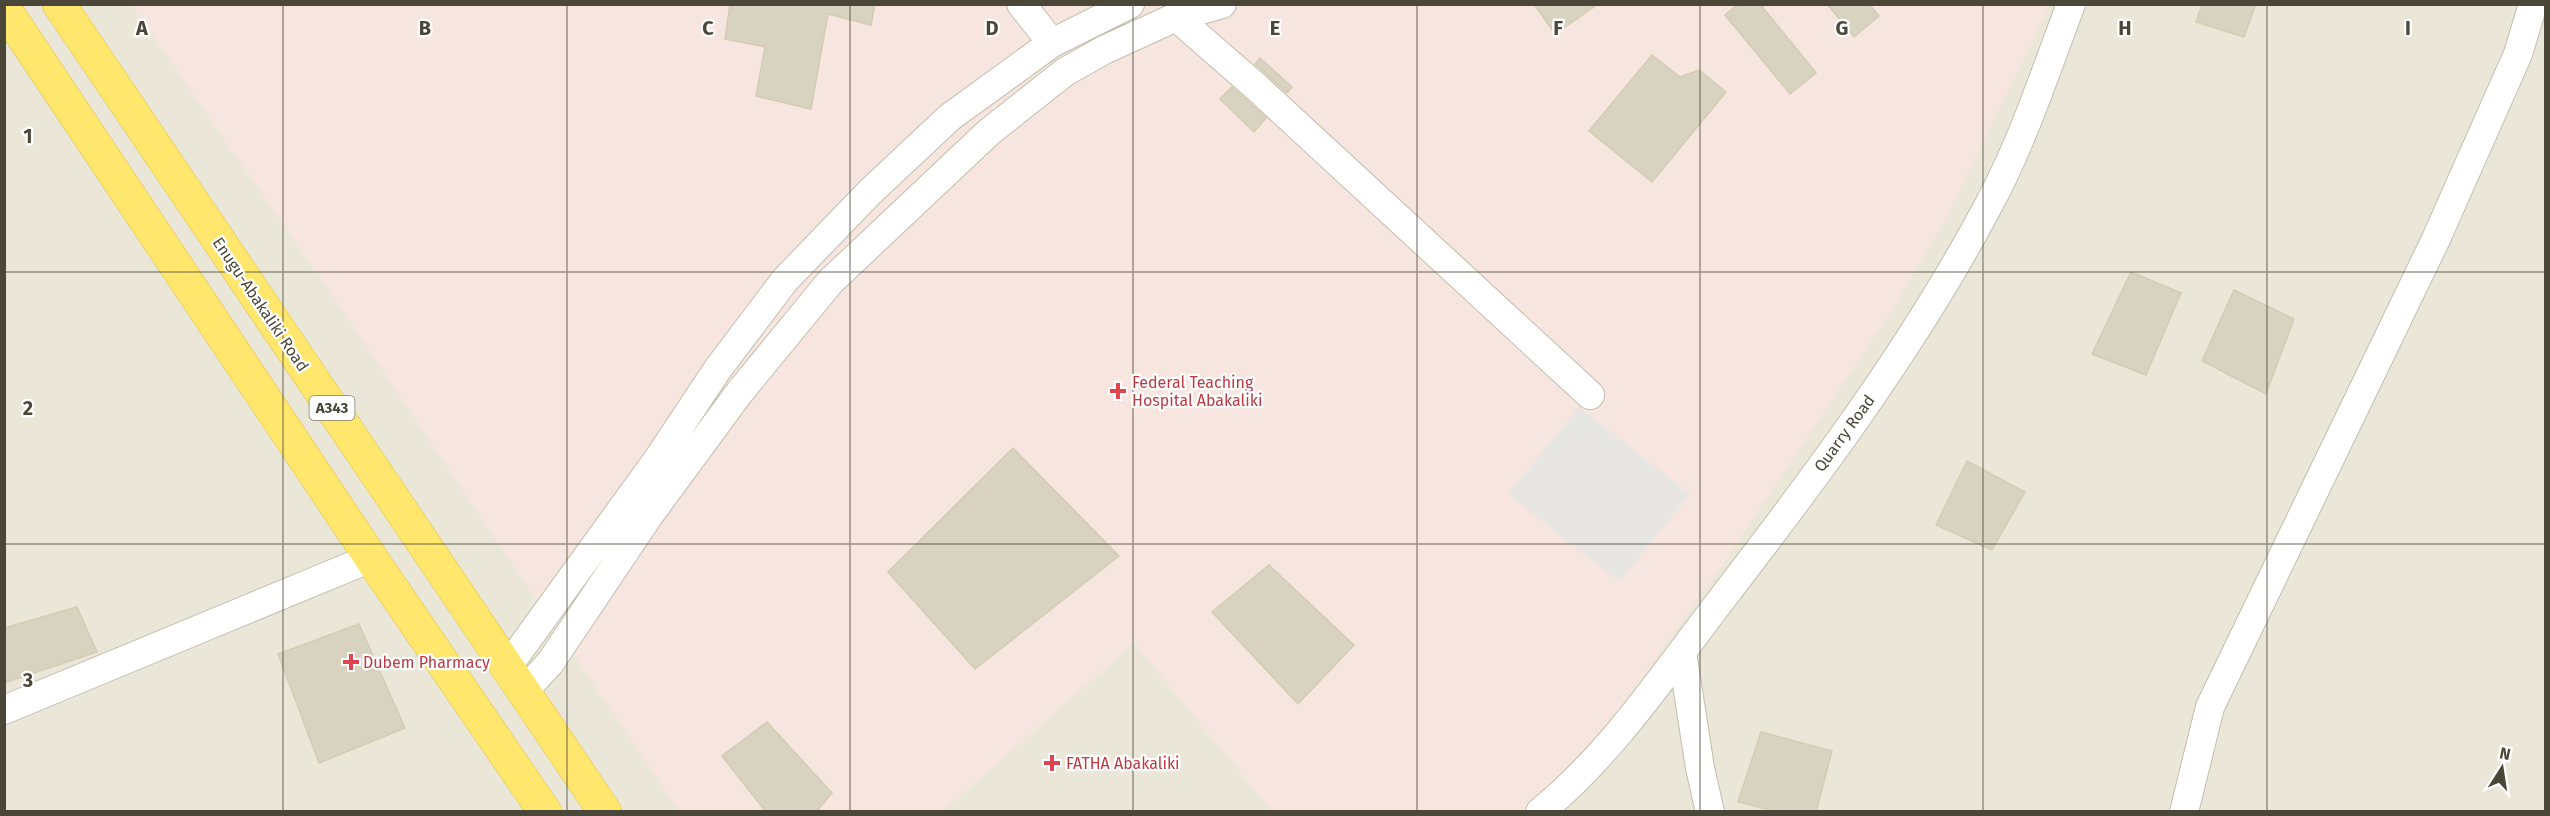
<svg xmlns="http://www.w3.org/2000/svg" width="2550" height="816" font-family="'Fira Sans',sans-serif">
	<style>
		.residential { fill: #eae7d9 }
		.medical { fill: #f6e6df }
		.parking { fill: #e7e6e2 }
		.building { fill: #d8d2c0; stroke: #d3ccb3; stroke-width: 1.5 }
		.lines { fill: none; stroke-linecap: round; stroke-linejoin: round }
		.minor-casing { stroke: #c2bead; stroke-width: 30 }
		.highway-casing { stroke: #e2c038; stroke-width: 34 }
		.minor { stroke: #fff; stroke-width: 28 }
		.highway { stroke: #ffe76d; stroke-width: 33 }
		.grid { fill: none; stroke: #4a4638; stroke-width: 1.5; stroke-opacity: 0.55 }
		.health-dot { fill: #e0444e; stroke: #fff; stroke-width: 2 }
		.labels { text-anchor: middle; stroke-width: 4.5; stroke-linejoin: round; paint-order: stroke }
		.shield { fill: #fff; stroke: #807e74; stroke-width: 1.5 }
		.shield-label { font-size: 15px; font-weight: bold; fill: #4a4638 }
		.street-label { font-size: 16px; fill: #4a4638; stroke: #fff }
		.health-label { font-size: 16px; fill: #be3a42; stroke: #fff; text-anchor: start }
		.grid-label { font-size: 20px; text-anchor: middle; font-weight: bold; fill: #4a4638; stroke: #fff; stroke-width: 4.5; stroke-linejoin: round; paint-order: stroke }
	</style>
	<rect width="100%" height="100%" fill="#f6f4eb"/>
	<path class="residential" d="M5 5H2545V811H5Z"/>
	<path class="medical" d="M132 5H2050L1945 220 1890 312 1727 559 1575 770 1529 812 1272 811 1134 643 943 811H679L336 301Z"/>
	<path class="parking" d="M1579 407 1690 494 1619 582 1508 494Z"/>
	<path class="building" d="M730 4H875L871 25 828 14 811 109 756 96 765 47 725 39Z
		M1534 4H1598L1555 34Z
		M1738 4H1760L1816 73 1790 94 1725 15Z
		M1827 4H1869L1879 16 1854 37Z
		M2202 4H2256L2244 37 2196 22Z
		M1652 55 1680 77 1699 70 1726 92 1652 182 1589 131Z
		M1260 58 1292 87 1287 93 1255 64Z
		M1232 87 1266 118 1254 132 1220 99Z
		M2131 272 2181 293 2146 375 2092 354Z
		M2234 290 2294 319 2266 394 2202 361Z
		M1013 448 1119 556 975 669 888 572Z
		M1967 461 2025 492 1992 550 1936 525Z
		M1269 565 1354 645 1298 704 1212 612Z
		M77 607 97 652 4 683V628Z
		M359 624 405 728 319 763 278 654Z
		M767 722 832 793 816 812H766L722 756Z
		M1761 732 1832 751 1816 812H1778L1738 802Z"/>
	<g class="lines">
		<defs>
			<path id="minor" d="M1021 4 1052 43
				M1176 17 1253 84 1590 395
				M1682 652 1700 768 1710 812
				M508 666 658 459 717 370 785 280 870 192 950 117 1052 43 1130 4
				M525 690 550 663 650 514 739 393 830 282 989 132 1065 72 1104 50 1176 17 1222 4
				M4 710 371 558
				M1540 812C1611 754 1663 676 1718 604 1815 478 1912 349 1987 208 2022 144 2045 73 2071 4
				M2184 812 2210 707 2436 239 2518 54 2533 4"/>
			<path id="highway" d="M59 4 605 812
				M4 8 371 558 545 812"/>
		</defs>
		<use href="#minor" class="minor-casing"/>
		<use href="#highway" class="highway-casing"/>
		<use href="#minor" class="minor"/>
		<use href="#highway" class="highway"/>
	</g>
	<path class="grid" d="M283 4V812M567 4V812M850 4V812M1133 4V812M1417 4V812M1700 4V812M1983 4V812M2267 4V812M4 272H2546M4 544H2546"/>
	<g class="health-dot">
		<path d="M1115 382h6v6h6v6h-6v6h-6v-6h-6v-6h6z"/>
		<path d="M348 653h6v6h6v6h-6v6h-6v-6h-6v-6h6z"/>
		<path d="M1049 754h6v6h6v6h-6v6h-6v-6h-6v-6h6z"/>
	</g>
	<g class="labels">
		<rect class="shield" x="309.5" y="396" width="45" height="24" rx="4.5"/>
		<g class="shield-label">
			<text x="332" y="413">A343</text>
		</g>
		<g class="street-label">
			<text transform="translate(261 304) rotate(56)" y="6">Enugu-Abakaliki Road</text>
			<text transform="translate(1844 433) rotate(-54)" y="6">Quarry Road</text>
		</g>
		<g class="health-label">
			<text x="1132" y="388">Federal Teaching<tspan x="1132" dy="18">Hospital Abakaliki</tspan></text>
			<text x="363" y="668">Dubem Pharmacy</text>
			<text x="1066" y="769">FATHA Abakaliki</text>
		</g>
	</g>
	<g class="grid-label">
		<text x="142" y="35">A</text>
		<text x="425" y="35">B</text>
		<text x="708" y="35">C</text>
		<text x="992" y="35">D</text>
		<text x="1275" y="35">E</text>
		<text x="1558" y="35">F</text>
		<text x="1842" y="35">G</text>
		<text x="2125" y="35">H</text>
		<text x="2408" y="35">I</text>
		<text x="28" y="143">1</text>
		<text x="28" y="415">2</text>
		<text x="28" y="687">3</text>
	</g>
	<rect width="2550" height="816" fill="none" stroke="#4a4638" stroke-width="12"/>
	<g transform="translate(2502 768) rotate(12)" stroke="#ffffff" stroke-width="4.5" paint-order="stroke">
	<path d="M0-4.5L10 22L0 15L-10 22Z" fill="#4a4638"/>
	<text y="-9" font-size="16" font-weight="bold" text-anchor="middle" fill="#4a4638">N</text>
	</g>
</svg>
